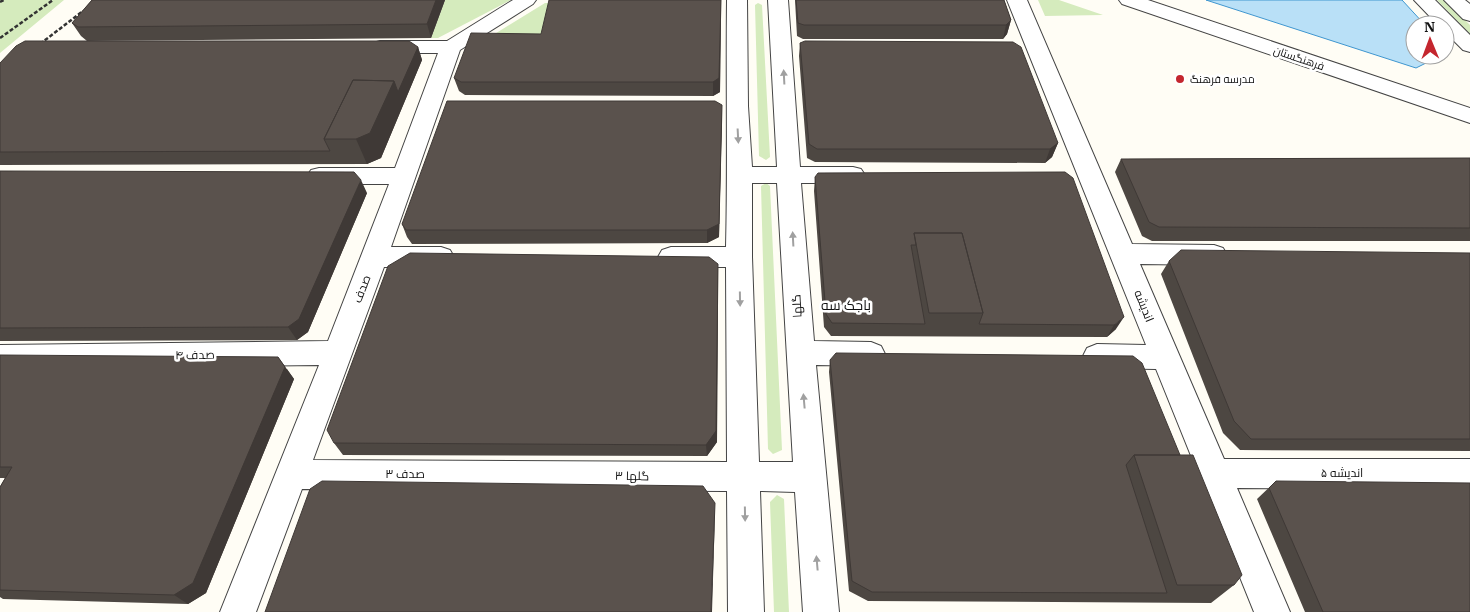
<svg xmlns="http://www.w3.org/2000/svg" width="1470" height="612" font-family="'IBM Plex Serif',Cairo,serif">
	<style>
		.green { fill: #d5ebbd }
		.water { fill: #b9e0f7; stroke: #3f96cf }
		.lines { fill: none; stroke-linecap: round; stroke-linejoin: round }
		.minor-casing { stroke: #444; stroke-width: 2 }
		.path { stroke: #333; stroke-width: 2.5; stroke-dasharray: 4 2; stroke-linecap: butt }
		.minor { fill: #fff; fill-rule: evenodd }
		.wall { fill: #4d4742 }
		.shaded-wall { fill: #3f3936 }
		.building { fill: #5a524d; stroke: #3f3936 }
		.oneway { fill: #a0a0a0 }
		.poi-dot { fill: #c4262e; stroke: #fff; stroke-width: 2 }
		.labels { text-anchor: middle; stroke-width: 5; stroke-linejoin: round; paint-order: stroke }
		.far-street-label { font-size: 11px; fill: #111; stroke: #fff }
		.far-poi-label { font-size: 11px; fill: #111; stroke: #fff; text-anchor: start }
		.street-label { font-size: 12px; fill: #111; stroke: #fff }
		.neighbourhood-label { font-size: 14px; fill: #111; stroke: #fff }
	</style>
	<rect width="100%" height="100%" fill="#fffdf5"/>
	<path class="green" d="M0 0H64L0 53Z
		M445 0H511L438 38H431Z
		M1038 0H1059L1103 15 1045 16Z
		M1437 0H1445L1470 25V34Z
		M545 3H554L544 47 475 46Z
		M758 3 762 5 770 157 766 160 759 156 755 5Z
		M766 183 770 186 782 450 773 454 768 449 761 186Z
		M777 495 784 499 789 612H774L770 502Z"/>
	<path class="water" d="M1206 0H1402L1425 25H1415V55H1442L1416 68Z"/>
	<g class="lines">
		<defs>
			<path id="minor" d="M513 0H536L533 4 460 50 391 247H441L450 250 454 257 450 264 441 267H384L313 460 727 462 726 267H671L662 264 658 257 662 250 671 247H726C728 165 726 82 727 0H747L748 106 752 167H777L768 0H788L800 167H853L861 169 865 175 861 181 853 183H801L814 341 871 342 881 346 885 354 881 362 871 366 816 365 839 612H803L795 492 760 491 764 612H728L727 491 302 489 256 612H220L319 365 0 369V345L328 341 389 184H319L311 182 307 176 311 170 319 168H395L438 53H380L373 51 370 47 373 43 380 41H447ZM752 183H777L793 462H759L752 257Z
				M1007 0H1027L1132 244 1214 245 1223 248 1227 255 1223 262 1214 265 1140 264 1224 459H1470V489L1237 488 1290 612H1254L1156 369 1097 368 1087 364 1083 356 1087 348 1097 344 1146 345Z
				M1119 0H1148L1470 108V123L1122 4Z
				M1414 0H1435L1470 35V52L1463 50 1445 32V25H1438Z
				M1444 0H1465L1470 4V21L1463 19Z"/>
		</defs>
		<use href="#minor" class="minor-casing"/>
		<path class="path" d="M0 2 4 0
			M0 38 53 0
			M40 44 83 11"/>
		<use href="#minor" class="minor"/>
	</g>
	<path class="wall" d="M92 0H445L431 38 87 41 81 36 72 23Z
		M721 0 720 92 713 96 465 95 459 91 454 78 541 34Z
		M795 0H1004L1011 20 1007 34 1003 39H803L797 36Z
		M800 43 1058 143 1052 157 1045 163 815 162 807 158 799 56Z
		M418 47 422 60 381 158 367 164 0 165V63Z
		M722 118 719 237 707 243 412 244 407 237 402 224Z
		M1470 158V241H1152L1142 236 1115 172 1121 159Z
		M0 171 367 193 308 332 297 340 0 341Z
		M1065 172 1116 329 1107 337 831 336 824 327 814 191 815 177Z
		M1470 253V451L1240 450 1223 433 1161 274 1169 261Z
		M718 264 717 442 707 456 343 455 334 443Z
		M0 355 287 369 294 379 206 593 188 604 3 599 0 597V487L5 478H0Z
		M830 360 1180 455 1234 585 1211 603 868 601 849 591 829 372Z
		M1276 481 1470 612H1305L1257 499Z"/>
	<path class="shaded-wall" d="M436 0H445L431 38 427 24Z
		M721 0 720 92 713 96V82Z
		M1011 20 1007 34 1003 39 1006 25Z
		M418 47 422 60 381 158 367 164 356 139 394 81Z
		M722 105 719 237 707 243V230Z
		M1058 143 1052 157 1045 163 1050 149Z
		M361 180 367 193 308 332 297 340 288 327Z
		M718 264 717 442 707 456 706 445Z
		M1124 317 1116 329 1107 337 1114 325Z
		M278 357 294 379 206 593 188 604 174 595Z
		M715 503V513L712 612H711Z"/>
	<path class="building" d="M92 0H436L427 24 78 27 72 23Z
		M549 0H721L719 78 713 82H461L454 78 471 33 541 34Z
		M796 0H1004L1011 20 1006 25H804L798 23Z
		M25 41H409L418 47 398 92 394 81 353 80 324 139 330 151 0 152V63L16 46Z
		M805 41 1013 42 1021 47 1058 143 1050 149H817L809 144 800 43Z
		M353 80 394 81 370 133 356 139H324Z
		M447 101H715L722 105 719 224 707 230H406L402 224Z
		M1470 158V228L1159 227 1149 222 1121 159Z
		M0 171 354 172 361 180 299 319 288 327 0 328Z
		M1065 172 1073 178 1124 317 1114 325 979 324 983 313 962 233H914L916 245H911L925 324 832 323 826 314 815 177 818 173Z
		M914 233H962L983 313H929Z
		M1181 250 1470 253V439H1251L1234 421 1169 261Z
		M410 253 709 257 718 264 716 431 706 445 334 443 327 430 388 266Z
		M836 353 1133 356 1142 363 1180 455H1134L1126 465 1167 593 872 592 852 581 830 360Z
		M0 355 278 357 285 367 193 583 174 595 0 590V487L12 467H0Z
		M1134 455H1193L1242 575 1234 585H1177Z
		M322 481 703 486 715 503 711 612H265L310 489Z
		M1276 481 1470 483V612H1323L1269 488Z"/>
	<defs><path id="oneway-solid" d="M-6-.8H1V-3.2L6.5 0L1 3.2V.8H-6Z" transform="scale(1.25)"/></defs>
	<g class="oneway">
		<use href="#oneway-solid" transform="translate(784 77) rotate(-93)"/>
		<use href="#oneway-solid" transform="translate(738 136) rotate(87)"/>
		<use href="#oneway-solid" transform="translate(793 239) rotate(-93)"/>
		<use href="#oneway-solid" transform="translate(740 299) rotate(89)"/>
		<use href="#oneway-solid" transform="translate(804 401) rotate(-95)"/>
		<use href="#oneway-solid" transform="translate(745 514) rotate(89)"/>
		<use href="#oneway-solid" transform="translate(817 563) rotate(-95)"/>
	</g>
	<circle class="poi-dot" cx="1180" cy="79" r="5"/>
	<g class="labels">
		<g class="far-street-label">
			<text transform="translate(1299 58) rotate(19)" y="4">فرهنگستان</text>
		</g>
		<g class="far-poi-label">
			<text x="1190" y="83">مدرسه فرهنگ</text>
		</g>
		<g class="street-label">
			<text transform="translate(362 289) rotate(-69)" y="4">صدف</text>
			<text transform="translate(797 306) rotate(-93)" y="4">گلها</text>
			<text transform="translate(1144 306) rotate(68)" y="4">اندیشه</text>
			<text transform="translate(195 355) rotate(-1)" y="4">صدف ۴</text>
			<text x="1342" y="477">اندیشه ۵</text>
			<text x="405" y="478">صدف ۳</text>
			<text transform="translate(632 476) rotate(1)" y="4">گلها ۳</text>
		</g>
		<g class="neighbourhood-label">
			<text x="846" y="310">باجک سه</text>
		</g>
	</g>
	<g transform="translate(1430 40) rotate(359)"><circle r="24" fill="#ffffff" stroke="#a0a0a0"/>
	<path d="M0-4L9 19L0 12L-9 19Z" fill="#c4262e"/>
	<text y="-8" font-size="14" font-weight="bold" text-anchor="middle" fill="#111111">N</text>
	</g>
</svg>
